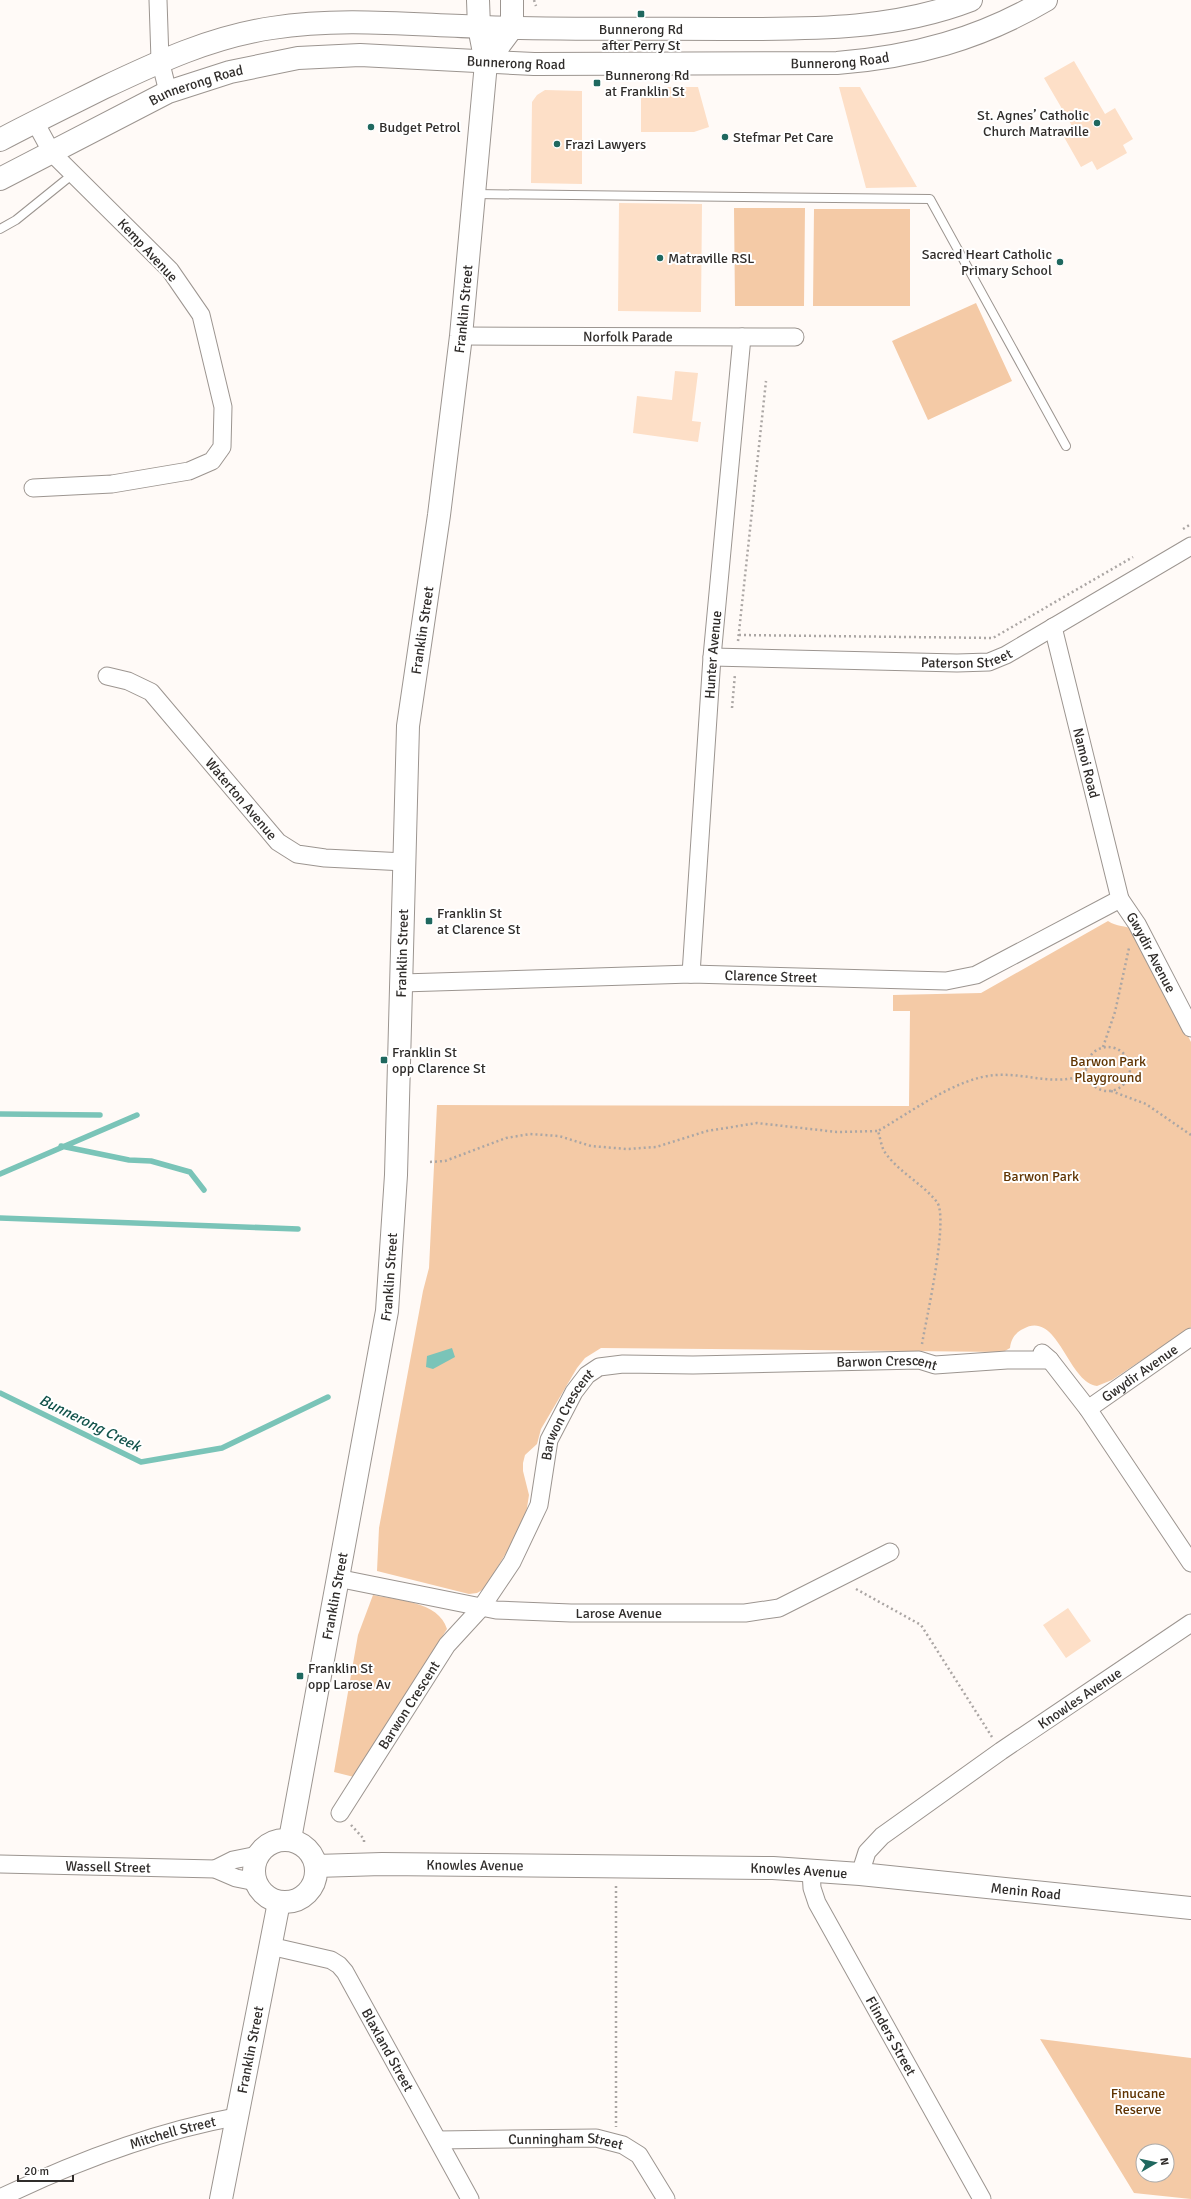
<svg xmlns="http://www.w3.org/2000/svg" width="1191" height="2199" font-family="Signika,sans-serif">
	<style>
		.green { fill: #f4caa6; fill-rule: evenodd }
		.water { fill: #7ac4b8 }
		.lines { fill: none; stroke-linecap: round; stroke-linejoin: round }
		.stream { stroke: #7ac4b8; stroke-width: 5.5 }
		.building { fill: #fddfc7 }
		.lane-casing { stroke: #9c9590; stroke-width: 10 }
		.street-casing { stroke: #9c9590; stroke-width: 19 }
		.secondary-casing { stroke: #9c9590; stroke-width: 24 }
		.primary-casing { stroke: #9c9590; stroke-width: 24 }
		.path { stroke: #aba6a4; stroke-width: 2.5; stroke-dasharray: 2 3; stroke-linecap: butt }
		.lane { stroke: #fff; stroke-width: 8 }
		.street { stroke: #fff; stroke-width: 17 }
		.secondary { stroke: #fff; stroke-width: 22 }
		.primary { stroke: #fff; stroke-width: 22 }
		.poi-dot { fill: #1f685f; stroke: #fff; stroke-width: 1.5 }
		.labels { text-anchor: middle; stroke-width: 4; stroke-linejoin: round; paint-order: stroke }
		.poi-label { font-size: 14px; fill: #302d2b; stroke: #fff; text-anchor: start }
		.street-label { font-size: 14px; fill: #302d2b; stroke: #fff }
		.park-label { font-size: 14px; fill: #603402; stroke: #fff }
		.water-label { font-size: 15px; font-style: italic; fill: #11524a; stroke: #fff }
	</style>
	<rect width="100%" height="100%" fill="#fffaf7"/>
	<path class="green" d="M734 208H805L804 306H735Z
		M814 209H910V306H813Z
		M976 303 1012 381 928 420 892 341Z
		M1108 921C1117 927 1125 925 1134 930L1191 1042V1327L1112 1380 1097 1386C1068 1383 1058 1309 1023 1329 1015 1333 1011 1339 1010 1348L1003 1352 601 1348 585 1358 577 1368 541 1429 537 1444 525 1455 523 1463V1471L529 1495 526 1514 513 1542 484 1589 477 1593 469 1594 377 1571 379 1528 423 1291 429 1268 437 1105 909 1106 910 1011H893V995L981 993Z
		M373 1595C396 1600 439 1601 447 1629L354 1777 334 1772 358 1635Z
		M1040 2039 1191 2058V2199L1134 2193ZM1143 2151H1167V2175H1143Z"/>
	<path class="water" d="M452 1348 455 1357 433 1369 426 1367 427 1356Z"/>
	<g class="lines">
		<path class="stream" d="M0 1114 100 1115
			M61 1146 129 1160 151 1161 190 1172 204 1190
			M0 1174 137 1115
			M0 1218 298 1229
			M0 1393 141 1462 222 1448 328 1397"/>
	</g>
	<path class="building" d="M1074 61 1105 114 1115 108 1133 139 1123 145 1127 153 1097 170 1092 161 1081 167 1064 137 1075 131 1044 78Z
		M641 87H698L709 127 694 132H641Z
		M839 87H860L917 187 866 188Z
		M545 90 582 91V184L531 183 532 102 537 95Z
		M619 203 702 204 701 312 618 311Z
		M675 371 698 373 692 421 701 422 698 442 633 433 637 396 672 400Z
		M1068 1608 1091 1641 1066 1658 1043 1625Z"/>
	<g class="lines">
		<defs>
			<path id="lane" d="M474 194 930 199 1066 446
				M0 229 16 220 73 174"/>
			<g id="street">
				<path d="M158 0 160 60 168 92"/>
				<path id="s1" d="M461 336 795 337"/>
				<path d="M33 488 112 484 189 471 212 461 222 447 223 407 201 315 170 270 52 153 35 122"/>
				<path id="s2" d="M1053 627 1120 899 1137 924 1191 1028"/>
				<path id="s3" d="M712 657 957 663 989 662 1006 655 1191 546"/>
				<path id="s4" d="M107 676 128 681 151 692 278 842 297 854 325 858 405 862"/>
				<path id="s5" d="M691 974 712 657 742 337"/>
				<path id="s6" d="M402 983 691 974 946 981 976 975 1120 899"/>
				<path d="M1042 1353 1050 1360 1088 1409 1191 1563"/>
				<path id="s7" d="M1088 1409 1191 1337"/>
				<path id="s8" d="M337 1578 496 1610 571 1613H745L779 1608 890 1552"/>
				<path id="s9" d="M340 1813 447 1645 481 1608 512 1562 539 1505 549 1440 574 1392 587 1375 599 1367 623 1364 693 1365 919 1360 935 1365 1007 1360H1050"/>
				<path id="s10" d="M0 1864 215 1869 236 1878 256 1882"/>
				<path d="M215 1869 233 1860 258 1855"/>
				<path id="s11" d="M811 1870 812 1888 817 1903 982 2199"/>
				<path id="s12" d="M860 1874 867 1852 882 1836 1001 1751 1191 1623"/>
				<path id="s13" d="M270 1946 331 1960 339 1965 345 1972 470 2199"/>
				<path id="s14" d="M438 2140 596 2138 623 2145 639 2155 666 2199"/>
				<path id="s15" d="M0 2198C75 2162 153 2132 235 2117"/>
			</g>
			<g id="secondary">
				<path d="M486 63 512 28V0"/>
				<path id="s16" d="M290 1839 387 1311 396 1175 408 726 439 515 461 336 486 63 479 27 478 0"/>
				<circle cx="285" cy="1871" r="31"/>
				<path id="s17" d="M316 1866 382 1864 773 1868 860 1874 1191 1908"/>
				<path id="s18" d="M221 2199 279 1902"/>
			</g>
			<g id="primary">
				<path d="M0 140C34 122 69 105 103 88 158 62 211 37 272 28 342 17 412 25 483 27 568 30 653 28 738 29 818 29 896 29 971 0"/>
				<path id="s19" d="M0 179 168 92 230 72 298 58 360 55 534 64 837 63C913 57 980 39 1046 0"/>
			</g>
		</defs>
		<use href="#lane" class="lane-casing"/>
		<use href="#street" class="street-casing"/>
		<use href="#secondary" class="secondary-casing"/>
		<use href="#primary" class="primary-casing"/>
		<path class="path" d="M534 0 536 6
			M1183 529 1191 524
			M739 635 993 638 1133 557
			M738 641 766 381
			M732 708 735 674
			M1103 1047 1115 1012 1129 948
			M1086 1069a22 22 0 1 1 44 0a22 22 0 1 1-44 0Z
			M1111 1091 1146 1104 1191 1135
			M430 1162 445 1161 506 1138 530 1134 559 1136 591 1146 627 1149 656 1147 707 1131 757 1123 837 1132 878 1131
			M922 1344C926 1320 949 1219 937 1202 922 1183 898 1172 884 1151 881 1145 880 1137 878 1131 911 1112 958 1077 996 1075 1030 1073 1052 1087 1087 1074
			M856 1589 921 1625 992 1737
			M351 1825 364 1839V1845
			M616 1886V2127"/>
		<use href="#lane" class="lane"/>
		<use href="#street" class="street"/>
		<use href="#secondary" class="secondary"/>
		<use href="#primary" class="primary"/>
	</g>
	<g class="poi-dot">
		<rect x="637" y="10" width="8" height="8" rx="2"/>
		<rect x="593" y="79" width="8" height="8" rx="2"/>
		<circle cx="1097" cy="123" r="4"/>
		<circle cx="371" cy="127" r="4"/>
		<circle cx="725" cy="137" r="4"/>
		<circle cx="557" cy="144" r="4"/>
		<circle cx="660" cy="258" r="4"/>
		<circle cx="1060" cy="262" r="4"/>
		<rect x="425" y="917" width="8" height="8" rx="2"/>
		<rect x="380" y="1056" width="8" height="8" rx="2"/>
		<rect x="296" y="1672" width="8" height="8" rx="2"/>
	</g>
	<g class="labels">
		<g class="poi-label">
			<text x="641" y="34" text-anchor="middle">Bunnerong Rd<tspan x="641" dy="16">after Perry St</tspan></text>
			<text x="605" y="80">Bunnerong Rd<tspan x="605" dy="16">at Franklin St</tspan></text>
			<text x="1089" y="120" text-anchor="end">St. Agnes’ Catholic<tspan x="1089" dy="16">Church Matraville</tspan></text>
			<text x="379" y="132">Budget Petrol</text>
			<text x="733" y="142">Stefmar Pet Care</text>
			<text x="565" y="149">Frazi Lawyers</text>
			<text x="1052" y="259" text-anchor="end">Sacred Heart Catholic<tspan x="1052" dy="16">Primary School</tspan></text>
			<text x="668" y="263">Matraville RSL</text>
			<text x="437" y="918">Franklin St<tspan x="437" dy="16">at Clarence St</tspan></text>
			<text x="392" y="1057">Franklin St<tspan x="392" dy="16">opp Clarence St</tspan></text>
			<text x="308" y="1673">Franklin St<tspan x="308" dy="16">opp Larose Av</tspan></text>
		</g>
		<g class="street-label">
			<text dy="5" stroke="none"><textPath href="#s19" startOffset="866">Bunnerong Road</textPath></text>
			<text dy="5" stroke="none"><textPath href="#s19" startOffset="542">Bunnerong Road</textPath></text>
			<text dy="5" stroke="none"><textPath href="#s19" startOffset="218">Bunnerong Road</textPath></text>
			<text transform="translate(148 250) rotate(47)" y="5">Kemp Avenue</text>
			<text dy="5" stroke="none"><textPath href="#s16" startOffset="1543">Franklin Street</textPath></text>
			<text dy="5" stroke="none"><textPath href="#s1" startOffset="167">Norfolk Parade</textPath></text>
			<text dy="5" stroke="none"><textPath href="#s16" startOffset="1219">Franklin Street</textPath></text>
			<text dy="5" stroke="none"><textPath href="#s5" startOffset="320">Hunter Avenue</textPath></text>
			<text dy="5" stroke="none"><textPath href="#s3" startOffset="255">Paterson Street</textPath></text>
			<text dy="5" stroke="none"><textPath href="#s2" startOffset="140">Namoi Road</textPath></text>
			<text dy="5" stroke="none"><textPath href="#s4" startOffset="187">Waterton Avenue</textPath></text>
			<text dy="5" stroke="none"><textPath href="#s2" startOffset="342">Gwydir Avenue</textPath></text>
			<text dy="5" stroke="none"><textPath href="#s16" startOffset="895">Franklin Street</textPath></text>
			<text dy="5" stroke="none"><textPath href="#s6" startOffset="369">Clarence Street</textPath></text>
			<text dy="5" stroke="none"><textPath href="#s16" startOffset="571">Franklin Street</textPath></text>
			<text dy="5" stroke="none"><textPath href="#s9" startOffset="812">Barwon Crescent</textPath></text>
			<text dy="5" stroke="none"><textPath href="#s7" startOffset="63">Gwydir Avenue</textPath></text>
			<text dy="5" stroke="none"><textPath href="#s9" startOffset="464">Barwon Crescent</textPath></text>
			<text dy="5" stroke="none"><textPath href="#s16" startOffset="247">Franklin Street</textPath></text>
			<text dy="5" stroke="none"><textPath href="#s8" startOffset="285">Larose Avenue</textPath></text>
			<text dy="5" stroke="none"><textPath href="#s12" startOffset="286">Knowles Avenue</textPath></text>
			<text dy="5" stroke="none"><textPath href="#s9" startOffset="128">Barwon Crescent</textPath></text>
			<text dy="5" stroke="none"><textPath href="#s17" startOffset="159">Knowles Avenue</textPath></text>
			<text dy="5" stroke="none"><textPath href="#s10" startOffset="108">Wassell Street</textPath></text>
			<text dy="5" stroke="none"><textPath href="#s17" startOffset="483">Knowles Avenue</textPath></text>
			<text dy="5" stroke="none"><textPath href="#s17" startOffset="711">Menin Road</textPath></text>
			<text dy="5" stroke="none"><textPath href="#s11" startOffset="186">Flinders Street</textPath></text>
			<text dy="5" stroke="none"><textPath href="#s18" startOffset="152">Franklin Street</textPath></text>
			<text dy="5" stroke="none"><textPath href="#s13" startOffset="170">Blaxland Street</textPath></text>
			<text dy="5" stroke="none"><textPath href="#s15" startOffset="185">Mitchell Street</textPath></text>
			<text dy="5" stroke="none"><textPath href="#s14" startOffset="128">Cunningham Street</textPath></text>
		</g>
		<g class="park-label">
			<text x="1108" y="1066">Barwon Park<tspan x="1108" dy="16">Playground</tspan></text>
			<text x="1041" y="1181">Barwon Park</text>
			<text x="1138" y="2098">Finucane<tspan x="1138" dy="16">Reserve</tspan></text>
		</g>
		<g class="water-label">
			<text transform="translate(90 1423) rotate(26)" y="5">Bunnerong Creek</text>
		</g>
	</g>
	<g transform="translate(1155 2163) rotate(81)"><circle r="19" fill="#ffffff" stroke="#acabaa"/>
	<path d="M0-3L7 15L0 10L-7 15Z" fill="#1f685f"/>
	<text y="-6" font-size="11" font-weight="bold" text-anchor="middle" fill="#302d2b">N</text>
	</g>
	<path d="M18 2175v6h55v-6" fill="none" stroke="#302d2b" stroke-width="2"/>
	<text x="24" y="2175" font-size="12" fill="#302d2b" stroke="#ffffff" stroke-width="3" paint-order="stroke">20 m</text>
</svg>
